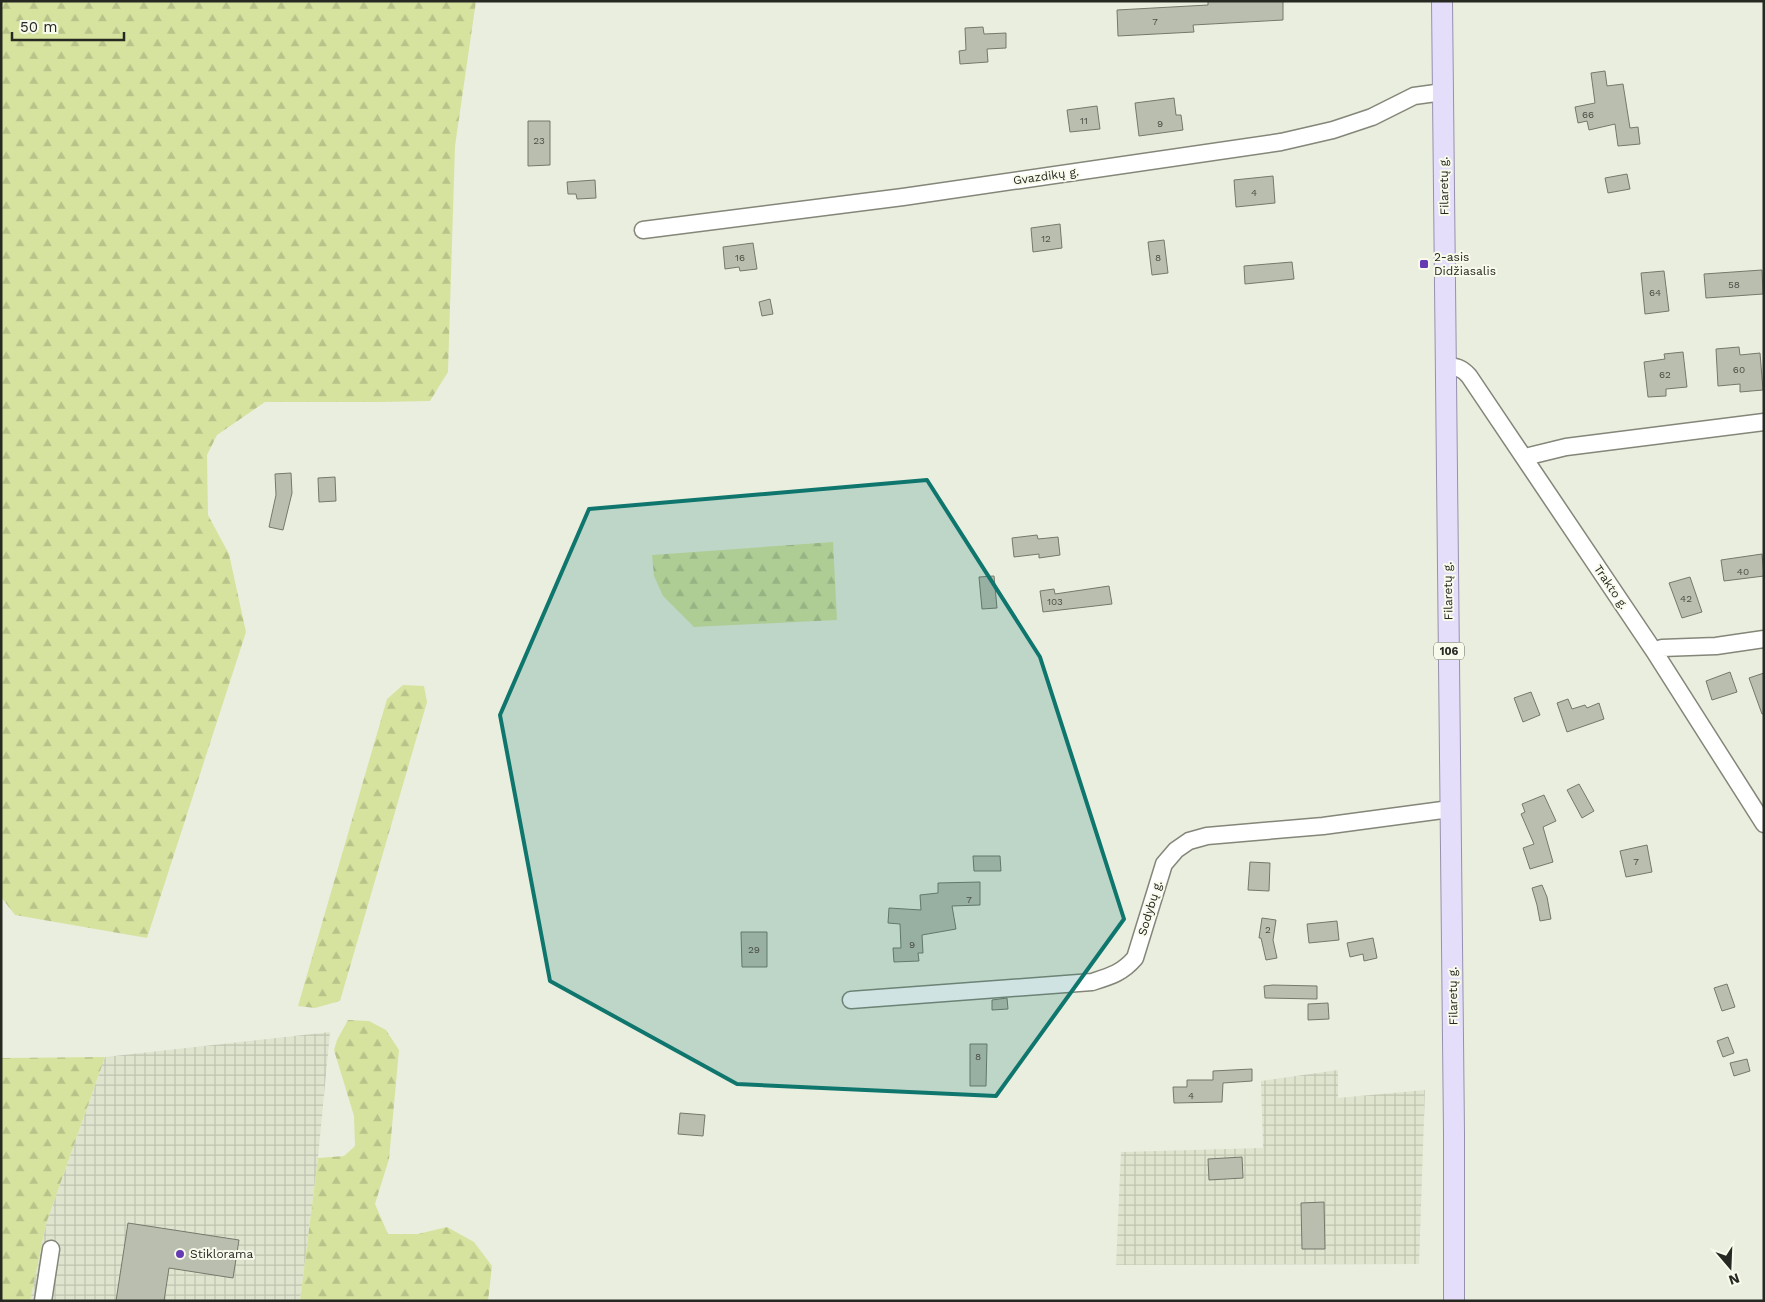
<svg xmlns="http://www.w3.org/2000/svg" width="1765" height="1302" font-family="'Work Sans',sans-serif">
	<style>
		.industrial { fill: url(#industrial-grid) }
		.forest { fill: url(#forest-firs) }
		.building { fill: #babeaf; stroke: #75796b }
		.lines { fill: none; stroke-linecap: round; stroke-linejoin: round }
		.minor-casing { stroke: #838678; stroke-width: 19 }
		.major-casing { stroke: #9690ad; stroke-width: 22 }
		.minor { stroke: #fff; stroke-width: 16 }
		.major { stroke: #e5defb; stroke-width: 20 }
		.marked { fill: #0f766e; fill-opacity: 0.2; stroke: #0f766e; stroke-width: 4; stroke-linejoin: round }
		.poi-dot { fill: #653ab2; stroke: #f8fbec; stroke-width: 2 }
		.labels { text-anchor: middle; stroke-width: 4; stroke-linejoin: round; paint-order: stroke }
		.number-label { font-size: 10px; fill: #4b4e45 }
		.shield { fill: #f8fbec; stroke: #65675f; stroke-width: 1 }
		.shield-label { font-size: 11px; font-weight: bold; fill: #262822 }
		.street-label { font-size: 12px; fill: #262822; stroke: #f8fbec }
		.poi-label { font-size: 12px; fill: #262822; stroke: #f8fbec; text-anchor: start }
	</style>
	<defs>
		<pattern id="industrial-grid" width="8" height="8" patternUnits="userSpaceOnUse" patternTransform="scale(1.25)"><rect width="8" height="8" fill="#dfe4ce"/><path d="M0 4h8M4 0v8" fill="none" stroke="#bfc4b1"/></pattern>
		<pattern id="forest-firs" width="22" height="20" patternUnits="userSpaceOnUse" patternTransform="scale(1.25)"><rect width="22" height="20" fill="#d6e39f"/><path d="M5 1l3.5 6h-7zM16 11l3.5 6h-7z" fill="#b8c389"/></pattern>
	</defs>
	<rect width="100%" height="100%" fill="#eaeedf"/>
	<path class="industrial" d="M330 1032 318 1158 300 1301H30L46 1224 105 1057Z
		M1338 1070V1098L1425 1090 1419 1264 1116 1265 1121 1152 1263 1148 1261 1081Z"/>
	<path class="forest" d="M1 1H476L455 146 448 372 430 401 379 402H265L217 435 207 455 208 515 229 554 246 632 147 938 15 915 1 897Z
		M833 542 837 620 694 627 663 596 654 576 652 555Z
		M403 685 424 686 427 702 340 1001 315 1008 298 1006 387 699Z
		M348 1020 369 1021 386 1030 399 1050 389 1159 375 1204 388 1234H418L447 1227 474 1242 492 1266 488 1301H300L318 1158 344 1156 355 1146 354 1116 334 1050 337 1040Z
		M105 1057 46 1224 30 1301H1V1058Z"/>
	<path class="building" d="M1208 1H1283V20L1193 25 1194 32 1118 36 1117 10 1208 5Z
		M983 27 984 34 1006 33V48L987 49 988 62 960 64 959 51 966 50 965 28Z
		M1605 71 1607 86 1623 84 1630 128 1638 127 1640 144 1618 146 1615 124 1589 130 1587 121 1578 123 1575 107 1595 103 1591 73Z
		M1174 98 1176 115H1181L1183 130 1139 136 1135 103Z
		M1097 106 1100 129 1070 132 1067 110Z
		M528 121H550V165L528 166Z
		M1627 174 1630 189 1608 193 1605 178Z
		M1273 176 1275 203 1236 207 1234 180Z
		M595 180 596 198 577 199 576 194H568L567 182Z
		M1060 224 1062 248 1033 252 1031 228Z
		M1164 240 1168 273 1152 275 1148 242Z
		M753 243 757 269 740 271 739 267 725 269 723 247Z
		M1292 262 1294 279 1245 284 1244 266Z
		M1762 270 1763 294 1706 298 1704 274Z
		M1664 271 1669 311 1645 314 1641 273Z
		M770 299 773 314 762 316 759 302Z
		M1739 347 1740 355 1760 353 1763 390 1740 392V384L1718 386 1716 349Z
		M1683 352 1687 387 1666 389V396L1648 397 1644 362 1665 359 1664 354Z
		M291 473 292 493 283 530 269 527 276 495 275 474Z
		M335 477 336 501 319 502 318 478Z
		M1037 535 1038 539 1058 537 1060 555 1039 558V554L1014 557 1012 538Z
		M1762 554 1764 576 1724 581 1721 560Z
		M994 576 997 608 982 609 979 577Z
		M1690 577 1702 612 1682 618 1669 583Z
		M1109 586 1112 604 1043 612 1040 591 1054 589 1055 594Z
		M1730 672 1737 692 1712 700 1706 681Z
		M1764 673V714H1762L1749 678Z
		M1531 692 1540 715 1523 722 1514 698Z
		M1568 699 1572 709 1585 705 1587 708 1599 703 1604 719 1567 732 1557 703Z
		M1579 784 1594 811 1582 818 1567 790Z
		M1544 795 1556 821 1543 827 1553 862 1530 869 1523 848 1534 844 1521 814 1525 812 1522 804Z
		M1647 845 1652 872 1626 877 1620 851Z
		M973 856H1000L1001 871H974Z
		M1250 862 1270 863 1269 891 1248 890Z
		M980 882V905L952 906 956 929 922 935 923 953H918L919 961 894 962 893 948H901L900 924 888 923 889 908 921 910 920 895 938 893V883Z
		M1542 885 1547 897 1551 919 1540 921 1537 905 1532 888Z
		M1262 918 1276 920 1273 940 1277 958 1266 960 1261 938H1259Z
		M1337 921 1339 940 1309 943 1307 924Z
		M741 932H767V967H742Z
		M1373 938 1377 958 1364 961 1363 954 1350 957 1347 943Z
		M1727 984 1735 1007 1722 1011 1714 988Z
		M1273 985 1317 986V999L1265 998 1264 986Z
		M1007 998 1008 1009 992 1010V1000Z
		M1328 1003 1329 1019 1308 1020V1004Z
		M1728 1037 1734 1053 1723 1057 1717 1041Z
		M970 1044H987L986 1086H970Z
		M1747 1059 1750 1071 1734 1076 1730 1063Z
		M1252 1069V1081L1223 1083 1222 1102 1174 1103 1173 1087H1187V1080H1213V1071Z
		M680 1113 705 1115 703 1136 678 1134Z
		M1242 1157 1243 1178 1209 1180 1208 1159Z
		M1324 1202 1325 1249H1302L1301 1203Z
		M128 1223 239 1240 233 1278 169 1268 164 1301H116Z"/>
	<g class="lines">
		<defs>
			<path id="minor" d="M643 230 903 197 1281 142 1333 130 1372 117 1414 96 1443 92
				M1445 366C1456 366 1462 368 1469 376L1654 651 1764 824
				M1525 457 1566 447 1764 422
				M1654 651 1662 648 1716 646 1764 639
				M851 1000 1092 982C1111 976 1122 973 1135 958L1164 864 1176 850 1189 841 1207 836 1323 826 1450 809
				M43 1301 51 1249"/>
			<path id="major" d="M1442 1 1454 1133V1301"/>
		</defs>
		<use href="#minor" class="minor-casing"/>
		<use href="#major" class="major-casing"/>
		<use href="#minor" class="minor"/>
		<use href="#major" class="major"/>
	</g>
	<path class="marked" d="M927 480 1040 657 1124 919 996 1096 737 1084 550 981 500 715 589 509Z"/>
	<g class="poi-dot">
		<rect x="1419" y="259" width="10" height="10" rx="2.5"/>
		<circle cx="180" cy="1254" r="5"/>
	</g>
	<g class="labels">
		<g class="number-label">
			<text x="1155" y="25">7</text>
			<text x="1588" y="118">66</text>
			<text x="1084" y="124">11</text>
			<text x="1160" y="127">9</text>
			<text x="539" y="144">23</text>
			<text x="1254" y="196">4</text>
			<text x="1046" y="242">12</text>
			<text x="740" y="261">16</text>
			<text x="1158" y="261">8</text>
			<text x="1734" y="288">58</text>
			<text x="1655" y="296">64</text>
			<text x="1739" y="373">60</text>
			<text x="1665" y="378">62</text>
			<text x="1743" y="575">40</text>
			<text x="1686" y="602">42</text>
			<text x="1055" y="605">103</text>
			<text x="1636" y="865">7</text>
			<text x="969" y="903">7</text>
			<text x="1268" y="933">2</text>
			<text x="912" y="948">9</text>
			<text x="754" y="953">29</text>
			<text x="978" y="1060">8</text>
			<text x="1191" y="1099">4</text>
		</g>
		<rect class="shield" x="1434" y="642.5" width="30" height="17" rx="4"/>
		<g class="shield-label">
			<text x="1449" y="655">106</text>
		</g>
		<g class="street-label">
			<text transform="translate(1046 176) rotate(-8)" y="4">Gvazdikų g.</text>
			<text transform="translate(1444 186) rotate(-91)" y="4">Filaretų g.</text>
			<text transform="translate(1611 587) rotate(56)" y="4">Trakto g.</text>
			<text transform="translate(1448 591) rotate(-91)" y="4">Filaretų g.</text>
			<text transform="translate(1150 908) rotate(-73)" y="4">Sodybų g.</text>
			<text transform="translate(1453 996) rotate(-91)" y="4">Filaretų g.</text>
		</g>
		<g class="poi-label">
			<text x="1434" y="261">2-asis<tspan x="1434" dy="14">Didžiasalis</tspan></text>
			<text x="190" y="1258">Stiklorama</text>
		</g>
	</g>
	<rect width="1765" height="1302" fill="none" stroke="#262822" stroke-width="5"/>
	<g transform="translate(1730 1267) rotate(161)" stroke="#f8fbec" stroke-width="4" paint-order="stroke">
	<path d="M0-4L9 19L0 12L-9 19Z" fill="#262822"/>
	<text y="-8" font-size="14" font-weight="bold" text-anchor="middle" fill="#262822">N</text>
	</g>
	<path d="M12 32v8h112v-8" fill="none" stroke="#262822" stroke-width="2.5"/>
	<text x="20" y="32" font-size="15" fill="#262822" stroke="#f8fbec" stroke-width="4" paint-order="stroke">50 m</text>
</svg>
